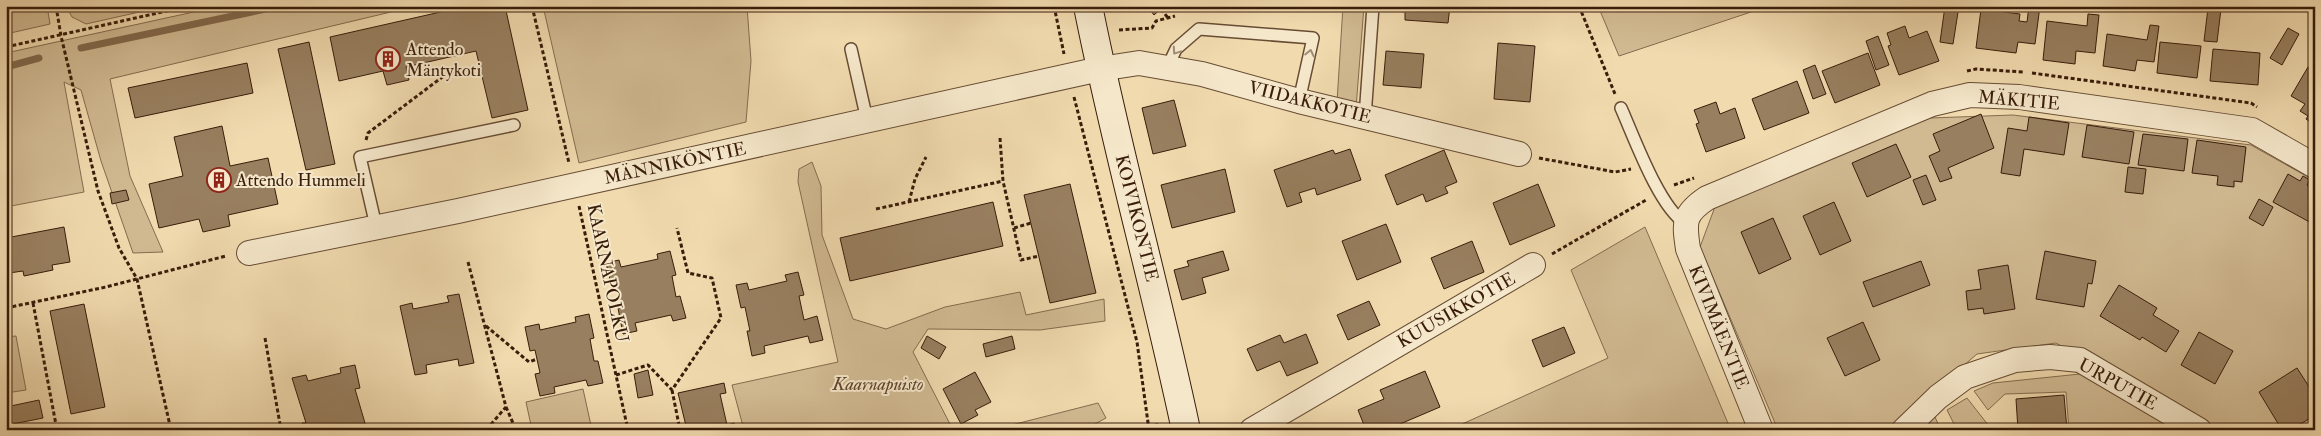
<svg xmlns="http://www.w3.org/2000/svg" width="2321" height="436" font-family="'IM FELL Double Pica',serif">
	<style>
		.green { fill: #d1ba92; stroke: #856c4e }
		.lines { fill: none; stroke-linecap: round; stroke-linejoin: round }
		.stream { stroke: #82684b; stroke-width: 7 }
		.building { fill: #987f5f; stroke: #391d0a }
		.service-casing { stroke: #674c33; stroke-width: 14 }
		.minor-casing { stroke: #674c33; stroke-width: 26 }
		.secondary-casing { stroke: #391d0a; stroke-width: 30 }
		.path { stroke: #391d0a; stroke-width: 3; stroke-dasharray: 4 2.5; stroke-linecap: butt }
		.service { stroke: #f5e7ca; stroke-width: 11 }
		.minor { stroke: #f5e7ca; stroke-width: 24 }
		.secondary { stroke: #f5e7ca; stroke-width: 28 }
		.oneway { stroke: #a08c74 }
		.labels { text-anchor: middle; stroke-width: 4; stroke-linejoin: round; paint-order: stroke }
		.poi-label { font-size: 18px; fill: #391d0a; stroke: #f5e7ca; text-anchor: start }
		.street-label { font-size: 18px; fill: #391d0a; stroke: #f5e7ca }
		.park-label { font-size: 18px; font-style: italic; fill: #5f442c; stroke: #f5e7ca }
	</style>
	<rect width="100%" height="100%" fill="#f0daae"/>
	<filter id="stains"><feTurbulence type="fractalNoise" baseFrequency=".004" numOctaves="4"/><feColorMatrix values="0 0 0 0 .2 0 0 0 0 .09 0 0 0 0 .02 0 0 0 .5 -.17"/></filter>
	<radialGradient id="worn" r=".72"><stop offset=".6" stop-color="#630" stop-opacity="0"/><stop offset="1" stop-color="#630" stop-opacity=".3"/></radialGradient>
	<path class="green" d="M6 6H47L50 24 6 34Z
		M66 6H166L86 24 72 17Z
		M221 6H416L110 79 130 176 163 252 133 253 101 161 81 90 64 82 84 192 6 207V53Z
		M543 6H747L751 61 746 122 579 163Z
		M1343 6H1364L1356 108 1337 102Z
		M1598 6H1769L1619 56Z
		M2013 115 2251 145 2315 181V430H2210L2056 343 1977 354 1926 398 1941 430H1778L1700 247 1716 204 1930 118Z
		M812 162 821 186 822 235 853 319 886 329 945 307 1020 292 1026 315 1104 299 1105 321 1040 330 928 329 913 352 953 430H744L732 385 838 362 798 182 799 169Z
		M1645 227 1730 428 1725 430H1449L1608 358 1571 270Z
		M16 336 26 390 6 393V337Z
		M2080 374 2175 430H2069L2066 392 2005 394 1988 410 1974 391 1993 383Z
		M583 389 592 430H532L526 402Z
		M1967 398 1992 430H1957L1947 410Z
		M1098 403 1106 418 1084 430H992Z"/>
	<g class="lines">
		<path class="stream" d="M81 48 280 6
			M6 67 39 58"/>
	</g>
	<path class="building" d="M467 6H505L528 110 492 118 476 51 406 67 409 80 387 85 383 71 339 81 330 37Z
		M1132 6H1164L1154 15 1147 6 1133 8Z
		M1396 6H1450L1448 23 1405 20V12L1396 11Z
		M1945 6H1959L1953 44 1940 42Z
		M2029 6H2040L2035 44 2018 42 2016 53 1976 48 1981 9 2020 14 2019 21 2027 22Z
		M2208 8 2221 9 2217 42 2204 41Z
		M2088 14 2099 15 2095 53 2076 51 2075 64 2043 60 2047 21 2087 26Z
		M2150 25 2159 26 2154 62 2137 60 2135 71 2103 66 2107 34 2147 40Z
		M1905 26 1909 38 1927 31 1939 61 1899 75 1888 46 1891 45 1887 33Z
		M2288 28 2299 34 2282 65 2270 58Z
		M1878 36 1889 65 1876 70 1866 41Z
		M309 42 335 164 306 170 278 49Z
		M2160 42 2201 46 2197 78 2157 73Z
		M1498 43 1535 46 1530 102 1494 99Z
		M2213 49 2260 53 2258 85 2210 81Z
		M1386 51 1424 54 1421 88 1383 85Z
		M1868 53 1880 85 1835 103 1822 71Z
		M247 63 253 93 135 118 128 88Z
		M1815 65 1826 94 1813 99 1803 70Z
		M2308 67 2315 71V125L2306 119 2308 116 2300 111 2305 104 2291 96Z
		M1797 81 1809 113 1764 130 1752 99Z
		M1174 100 1186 146 1153 154 1142 108Z
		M1716 102 1720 114 1735 108 1745 138 1706 152 1696 124 1699 123 1694 110Z
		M1981 114 1994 148 1948 168 1952 178 1940 182 1929 156 1940 151 1933 134Z
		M2029 117 2069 123 2064 155 2024 149 2020 176 2001 173 2008 128 2027 131Z
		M2087 125 2134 132 2129 164 2082 157Z
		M222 126 230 166 268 158 278 204 228 215 230 226 203 232 199 219 159 228 149 184 183 176 174 137Z
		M2143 134 2188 139 2184 171 2138 165Z
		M2197 140 2246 147 2242 182 2234 181V187L2217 185 2218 176 2192 173Z
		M1896 144 1911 177 1867 197 1852 163Z
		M1350 149 1361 180 1317 195 1315 188 1299 193 1302 202 1287 207 1274 170 1333 150 1335 154Z
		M1444 150 1457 182 1445 187 1448 193 1426 202 1423 194 1397 205 1385 175Z
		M2128 167 2146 169 2143 194 2125 192Z
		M1225 169 1235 212 1172 228 1161 185Z
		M2288 174 2300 181 2303 176 2310 180 2307 185 2315 189V225L2273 202Z
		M1926 175 1936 200 1923 205 1913 180Z
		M1070 184 1096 293 1050 303 1024 195Z
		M1538 184 1555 226 1510 245 1493 203Z
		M126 190 129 200 112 204 110 193Z
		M2259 199 2273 207 2263 226 2249 218Z
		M993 202 1003 246 850 281 840 238Z
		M1834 202 1851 241 1820 255 1803 216Z
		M1773 218 1791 259 1759 274 1741 232Z
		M1386 224 1401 262 1357 280 1342 241Z
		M64 227 70 262 52 265 53 270 24 276 23 271 9 273 6 238Z
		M1472 241 1484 272 1444 289 1431 258Z
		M670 251 676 275 672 276 676 297 680 296 686 318 673 321 671 315 635 323 637 331 623 334 618 308H621L616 287 612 288 606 263 619 260 621 267 658 259 657 254Z
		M1223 251 1229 270 1202 278 1206 293 1182 300 1174 270 1189 266 1187 261Z
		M2045 251 2096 261 2092 284 2088 283 2084 307 2036 299Z
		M1921 261 1930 285 1873 307 1863 282Z
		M2008 265 2015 309 1984 314 1983 308 1968 310 1966 291 1981 289 1978 270Z
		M798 272 804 295 799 296 804 320 817 316 823 340 810 343 808 336 764 346 765 353 752 356 747 331H750L745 307 741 308 736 285 747 283 749 290 787 281 785 275Z
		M2119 285 2157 308 2153 315 2179 331 2166 352 2142 337 2140 340 2100 316Z
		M459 294 474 363 459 366 458 359 426 365 427 373 415 375 400 306 412 303 413 309 449 302 447 296Z
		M1369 301 1380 325 1348 340 1337 315Z
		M84 304 105 407 71 414 50 311Z
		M589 314 594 338 590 339 594 361H598L603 383 588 386 586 380 554 387 555 393 540 396 535 374 540 373 535 350 530 351 525 327 539 324 540 330 576 322 575 317Z
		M1863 322 1880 360 1845 376 1827 338Z
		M1564 327 1575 353 1543 367 1532 340Z
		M2199 332 2233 351 2215 384 2181 365Z
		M1306 334 1318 363 1287 376 1280 361 1257 371 1247 349 1280 335 1284 343Z
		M927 336 946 347 939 359 921 348Z
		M1012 336 1015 349 986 357 983 344Z
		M355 365 360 388 355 389 367 430H303L302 423H306L292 378 306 375 308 381 341 373 340 368Z
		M2297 368 2315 396V415L2291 430H2282L2259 392Z
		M648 370 653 395 638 398 634 374Z
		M1425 371 1440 407 1386 430H1366L1358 410 1384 399 1380 390Z
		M975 372 991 402 975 410 978 415 961 424 943 389Z
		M724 383 726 393 720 394 727 425 734 423 736 430H687L678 393Z
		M2064 395 2067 430H2018L2016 399Z
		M39 400 43 418 8 425 6 407Z"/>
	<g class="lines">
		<defs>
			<path id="service" d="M851 49 867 120
				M1167 68 1176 49 1199 29 1313 38 1299 101
				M1621 108C1634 137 1659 207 1685 223
				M1365 117 1373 6
				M376 226 360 157 514 125"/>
			<path id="minor" d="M249 253 458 211 1100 69 1139 63 1202 74 1299 101 1519 154
				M1252 430 1533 265
				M1761 430 1688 249C1684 222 1683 214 1707 198L1932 104 1970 95 2019 97 2252 130 2315 166
				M1904 430 1938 397 1965 377 2015 360 2050 357 2080 360 2199 430"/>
			<path id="secondary" d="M1088 6C1116 148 1156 288 1186 430"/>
		</defs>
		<use href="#service" class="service-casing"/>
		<use href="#minor" class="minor-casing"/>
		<use href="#secondary" class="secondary-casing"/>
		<path class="path" d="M56 6 61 36 98 191 119 248 137 279 171 430
			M532 6 569 163
			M1054 6 1064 54
			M1579 6 1615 94
			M1161 9 1168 18
			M1119 30 1152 28 1156 21 1175 16
			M6 47 189 6
			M1967 71 1976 69 2023 72
			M2032 73 2251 103 2257 107
			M1074 97 1137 342 1149 430
			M1000 138 1003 181 1021 260 1039 256
			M366 140 368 133 445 75 466 70
			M1539 158 1615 172 1631 169
			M1674 185 1694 178
			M909 202 915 179 926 157
			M579 206 628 430
			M876 209 1003 181
			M1014 228 1031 223
			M1552 254 1646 200
			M468 262 506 407 486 430
			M33 303 57 430
			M6 308 106 287 226 256
			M486 326 529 362 537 359
			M265 338 281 430
			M616 375 648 365 672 390 721 318 712 278 688 273 677 228
			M672 390 680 430
			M506 407 516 430
			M1148 427 1160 424"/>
		<use href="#service" class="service"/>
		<use href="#minor" class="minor"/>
		<use href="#secondary" class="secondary"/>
	</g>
	<defs><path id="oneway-chevron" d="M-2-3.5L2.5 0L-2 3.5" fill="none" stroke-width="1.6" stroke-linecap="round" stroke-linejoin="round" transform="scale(1.25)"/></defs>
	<g class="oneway">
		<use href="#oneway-chevron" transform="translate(1176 51) rotate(124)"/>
		<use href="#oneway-chevron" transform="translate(1310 53) rotate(-77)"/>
	</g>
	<defs>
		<symbol id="building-ring" viewBox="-11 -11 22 22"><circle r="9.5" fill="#f5e7ca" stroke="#8f2418" stroke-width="1.5"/><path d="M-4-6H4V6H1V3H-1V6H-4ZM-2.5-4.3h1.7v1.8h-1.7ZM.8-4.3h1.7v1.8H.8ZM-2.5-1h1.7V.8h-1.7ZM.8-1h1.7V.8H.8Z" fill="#8f2418"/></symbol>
	</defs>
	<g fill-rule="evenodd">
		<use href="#building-ring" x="374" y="45" width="28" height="28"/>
		<use href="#building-ring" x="205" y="166" width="28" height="28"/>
	</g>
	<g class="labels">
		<g class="poi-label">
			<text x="406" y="55">Attendo<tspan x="406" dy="21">Mäntykoti</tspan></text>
			<text x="236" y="186">Attendo Hummeli</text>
		</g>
		<g class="street-label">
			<text transform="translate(2019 100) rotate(5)" y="6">MÄKITIE</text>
			<text transform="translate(1310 102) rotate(14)" y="6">VIIDAKKOTIE</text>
			<text transform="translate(675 163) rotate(-12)" y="6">MÄNNIKÖNTIE</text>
			<text transform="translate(1137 218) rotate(76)" y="6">KOIVIKONTIE</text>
			<text transform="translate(608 273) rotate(78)" y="6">KAARNAPOLKU</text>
			<text transform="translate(1456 310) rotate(-30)" y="6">KUUSIKKOTIE</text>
			<text transform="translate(1719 327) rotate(68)" y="6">KIVIMÄENTIE</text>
			<text transform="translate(2118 384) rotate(29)" y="6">URPUTIE</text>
		</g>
		<g class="park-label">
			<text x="878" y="390">Kaarnapuisto</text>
		</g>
	</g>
	<rect width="2321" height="436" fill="none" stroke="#f0daae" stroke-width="25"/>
	<rect x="8" y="8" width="2306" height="421" fill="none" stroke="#391d0a" stroke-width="2.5"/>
	<rect x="12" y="12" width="2296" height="411" fill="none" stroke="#391d0a"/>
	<rect width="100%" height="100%" filter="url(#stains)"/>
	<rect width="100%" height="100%" fill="url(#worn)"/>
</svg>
